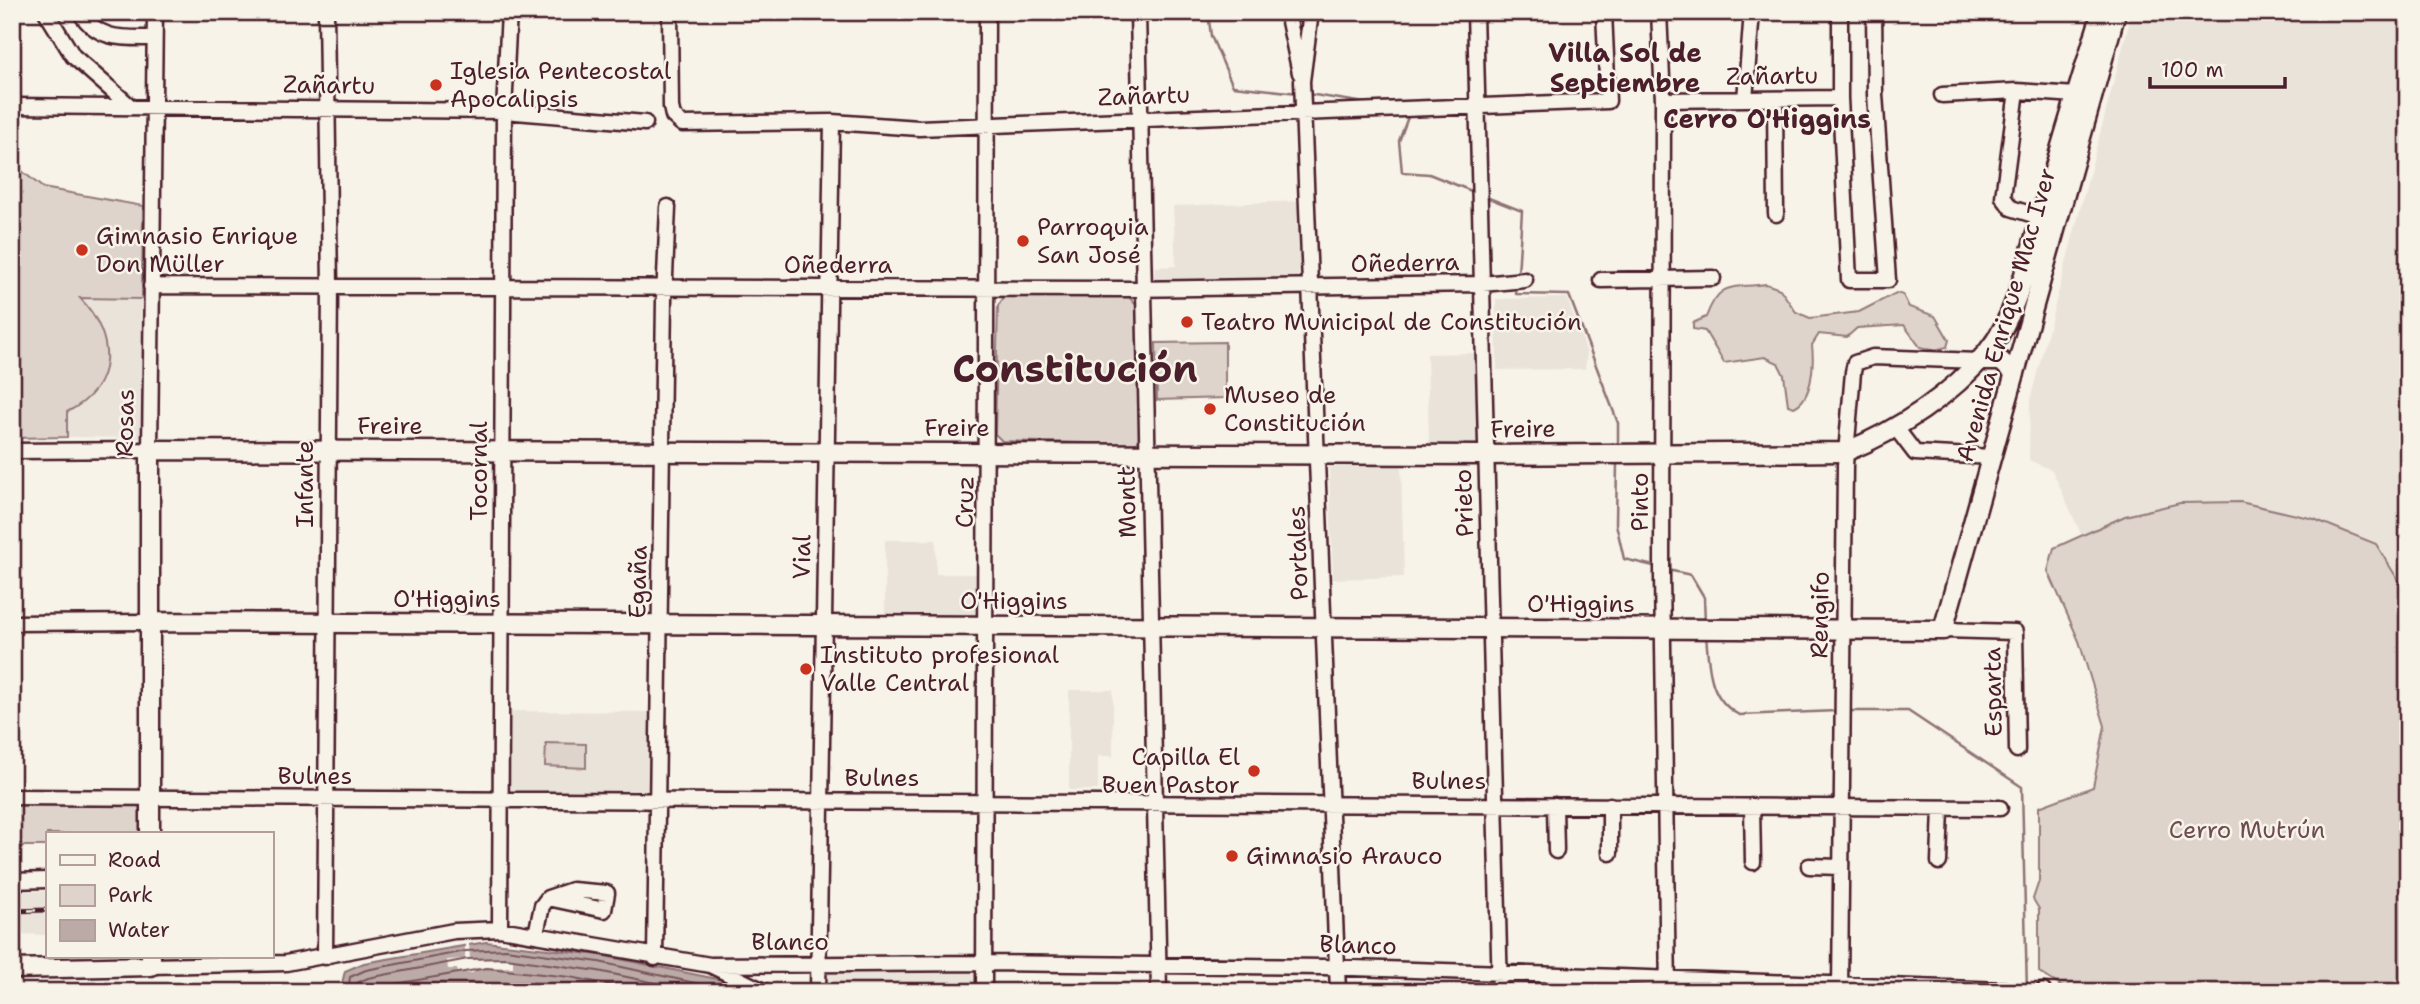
<svg xmlns="http://www.w3.org/2000/svg" width="2420" height="1004" font-family="'Shantell Sans',sans-serif">
	<style>
		.built { fill: #eae3da }
		.green { fill: #ded4cc; stroke: #947a7c; stroke-width: 2 }
		.water { fill: #bcaaa7; stroke: #8e7275; stroke-width: 2 }
		.pier { fill: #f7f3e8 }
		.lines { fill: none; stroke-linecap: round; stroke-linejoin: round }
		.shore { stroke: #78575d; stroke-width: 2 }
		.stream { stroke: #8e7275; stroke-width: 2.5 }
		.minor-casing { stroke: #4a1f2b; stroke-width: 19 }
		.major-casing { stroke: #4a1f2b; stroke-width: 23 }
		.minor { stroke: #f7f3e8; stroke-width: 14 }
		.major { stroke: #f7f3e8; stroke-width: 18 }
		.rail-casing { stroke: #4a1f2b; stroke-width: 5 }
		.rail { stroke: #f7f3e8; stroke-width: 2.5; stroke-dasharray: 8; stroke-linecap: butt }
		.poi-dot { fill: #c8321e; stroke: #f7f3e8; stroke-width: 2.5 }
		.labels { text-anchor: middle; stroke-width: 5; stroke-linejoin: round; paint-order: stroke }
		.poi-label { font-size: 24px; fill: #4a1f2b; stroke: #f7f3e8; text-anchor: start }
		.street-label { font-size: 24px; fill: #4a1f2b; stroke: #f7f3e8 }
		.park-label { font-size: 24px; fill: #6f4c53; stroke: #f7f3e8 }
		.neighbourhood-label { font-size: 26px; font-weight: bold; fill: #4a1f2b; stroke: #f7f3e8 }
		.town-label { font-size: 38px; font-weight: bold; fill: #4a1f2b; stroke: #f7f3e8 }
	</style>
	<rect width="100%" height="100%" fill="#f7f3e8"/>
	<filter id="ink" filterUnits="userSpaceOnUse"><feTurbulence type="fractalNoise" baseFrequency=".0143" numOctaves="2"/><feDisplacementMap in="SourceGraphic" scale="14" xChannelSelector="R" yChannelSelector="G"/><feConvolveMatrix kernelMatrix="1 2 1 2 8 2 1 2 1" color-interpolation-filters="sRGB"/></filter>
	<g filter="url(#ink)">
		<path class="built" d="M2132 12H2408V596L2376 544 2125 516 2082 536 2052 470 2029 460 2030 400Z
			M1301 201 1304 281 1155 283 1154 267 1176 266 1173 206Z
			M80 298 142 299 141 438 67 437V412L81 405 104 372 107 356 101 326Z
			M1567 298 1587 353 1585 369 1497 370 1496 299Z
			M1477 353 1481 445 1429 446 1427 354Z
			M1401 465 1404 577 1333 579 1329 467Z
			M885 540H936V574H981L982 618 885 620Z
			M1069 690H1113V756H1098V790H1069Z
			M511 711 652 712V793H510Z
			M22 891H47V935L12 934V904H22Z
			M976 972 977 992H827V973Z"/>
		<path class="green" d="M12 163 43 188 143 206 142 299 80 298C116 336 118 387 67 412V437L12 438Z
			M1766 284 1780 289 1796 312 1810 318 1859 312 1896 293 1903 295 1909 307 1935 316 1949 340 1947 347 1934 350 1920 347 1904 325 1857 328 1847 337 1819 334 1812 345C1814 363 1813 399 1794 407L1788 405 1784 375 1778 363 1765 357 1724 363 1705 331 1693 329V323L1706 317C1720 280 1731 289 1766 284Z
			M1004 297H1129L1137 306 1142 438 1136 444 1002 441 995 434 998 306Z
			M1225 342V398L1157 400 1156 343Z
			M2240 502 2314 519 2376 544 2408 596V992H2070L2039 972V909L2033 899 2039 881V807L2093 787 2105 726 2079 641 2048 571 2054 548 2125 516 2180 503Z
			M546 743 586 744V768L545 766Z
			M12 805 141 806V834H47V846H12Z"/>
		<path class="water" d="M486 942 600 955 722 980 754 992H340L345 971 364 963Z"/>
		<path class="pier" d="M469 943 470 959 513 958V967L474 968 473 973H458L457 969H448L447 960 465 959V944Z"/>
		<g class="lines">
			<path class="shore" d="M348 992 350 977 366 970 466 951 506 949 599 962 736 992
				M357 992V983L368 978 468 959 506 958 598 971 699 992
				M367 992 372 988 487 968 570 977 646 992"/>
			<path class="stream" d="M1208 12 1211 36 1233 86 1298 93
				M1308 94 1365 103 1398 101 1400 105
				M1406 114 1408 117 1399 141 1402 172 1429 174 1474 192
				M1486 197 1522 211 1518 275
				M1517 285 1516 294 1569 295 1618 423V448
				M1617 462 1616 524 1624 559 1658 567
				M1668 570 1691 575 1704 597 1705 622
				M1706 635C1709 667 1708 698 1739 715L1836 711
				M1846 711H1908L2022 787 2027 992"/>
			<defs>
				<path id="minor" d="M46 12 73 56 131 107
					M80 12C98 41 123 38 154 38
					M670 12 671 107 673 116 682 124 832 122 919 128 1608 101 1604 12
					M1138 12 1159 992
					M1287 12 1300 73
					M1311 12 1302 81 1338 992
					M1475 12 1500 992
					M1659 12 1663 100 1662 576 1668 992
					M1840 12V98L1849 280H1888L1875 94 1874 12
					M2017 91 2003 197 2011 208 2040 217
					M1942 95 2017 91 2076 95
					M1745 99 1752 12
					M1775 99 1776 214
					M1663 100 1840 98
					M12 106 504 111 645 123
					M1601 280 1713 278
					M151 286 1130 289 1482 284 1525 280
					M1896 428 1915 453 1992 457
					M12 451 150 450 155 12
					M12 623 149 622
					M1943 630 2015 632 2017 750
					M12 797 2000 808
					M1555 805 1556 851
					M1610 805V853
					M1752 806 1753 862
					M1939 862 1941 808
					M1809 866 1840 867
					M12 881 47 880
					M500 929 504 111 509 12
					M536 934 542 906 548 898 604 910 607 893 572 890 548 898
					M325 957 330 286 326 12
					M655 958 664 299 668 207
					M710 965 984 963 1323 967 2005 990
					M151 966 286 963 454 931 500 929 710 965 766 992
					M2043 991V992
					M818 992 832 122
					M984 992 987 12
					M1840 992 1845 465 1853 372 1855 363 1873 357 1978 361"/>
				<path id="major" d="M1978 361H2001L2015 374
					M149 622 1943 630 2116 12
					M150 834V450L1486 455 1845 452C1898 430 1951 396 1988 351 2018 314 2028 257 2042 212 2061 145 2081 79 2102 12
					M12 969 151 966V957"/>
			</defs>
			<use href="#minor" class="minor-casing"/>
			<use href="#major" class="major-casing"/>
			<use href="#minor" class="minor"/>
			<use href="#major" class="major"/>
			<defs>
				<path id="rail" d="M12 911 47 910"/>
			</defs>
			<use href="#rail" class="rail-casing"/>
			<use href="#rail" class="rail"/>
		</g>
	</g>
	<g class="poi-dot">
		<circle cx="436" cy="85" r="7"/>
		<circle cx="1023" cy="241" r="7"/>
		<circle cx="82" cy="250" r="7"/>
		<circle cx="1187" cy="322" r="7"/>
		<circle cx="1210" cy="409" r="7"/>
		<circle cx="806" cy="669" r="7"/>
		<circle cx="1254" cy="771" r="7"/>
		<circle cx="1232" cy="856" r="7"/>
	</g>
	<g class="labels">
		<g class="poi-label">
			<text x="450" y="79">Iglesia Pentecostal<tspan x="450" dy="28">Apocalipsis</tspan></text>
			<text x="1037" y="235">Parroquia<tspan x="1037" dy="28">San José</tspan></text>
			<text x="96" y="244">Gimnasio Enrique<tspan x="96" dy="28">Don Müller</tspan></text>
			<text x="1201" y="330">Teatro Municipal de Constitución</text>
			<text x="1224" y="403">Museo de<tspan x="1224" dy="28">Constitución</tspan></text>
			<text x="820" y="663">Instituto profesional<tspan x="820" dy="28">Valle Central</tspan></text>
			<text x="1240" y="765" text-anchor="end">Capilla El<tspan x="1240" dy="28">Buen Pastor</tspan></text>
			<text x="1246" y="864">Gimnasio Arauco</text>
		</g>
		<g class="street-label">
			<text transform="translate(1772 76) rotate(-1)" y="8">Zañartu</text>
			<text transform="translate(329 85) rotate(1)" y="8">Zañartu</text>
			<text transform="translate(1144 96) rotate(-2)" y="8">Zañartu</text>
			<text transform="translate(1405 263) rotate(-1)" y="8">Oñederra</text>
			<text x="838" y="273">Oñederra</text>
			<text transform="translate(2006 315) rotate(-74)" y="8">Avenida Enrique Mac Iver</text>
			<text transform="translate(125 423) rotate(-89)" y="8">Rosas</text>
			<text x="390" y="434">Freire</text>
			<text x="957" y="436">Freire</text>
			<text transform="translate(1523 429) rotate(-1)" y="8">Freire</text>
			<text transform="translate(479 471) rotate(-90)" y="8">Tocornal</text>
			<text transform="translate(305 484) rotate(-90)" y="8">Infante</text>
			<text transform="translate(965 502) rotate(-89)" y="8">Cruz</text>
			<text transform="translate(1127 502) rotate(-91)" y="8">Montt</text>
			<text transform="translate(1640 502) rotate(-90)" y="8">Pinto</text>
			<text transform="translate(1464 503) rotate(-92)" y="8">Prieto</text>
			<text transform="translate(1298 553) rotate(-92)" y="8">Portales</text>
			<text transform="translate(802 557) rotate(-89)" y="8">Vial</text>
			<text transform="translate(638 582) rotate(-89)" y="8">Egaña</text>
			<text x="447" y="607">O'Higgins</text>
			<text x="1014" y="609">O'Higgins</text>
			<text x="1581" y="612">O'Higgins</text>
			<text transform="translate(1820 615) rotate(-89)" y="8">Rengifo</text>
			<text transform="translate(1993 692) rotate(-91)" y="8">Esparta</text>
			<text x="315" y="784">Bulnes</text>
			<text x="882" y="786">Bulnes</text>
			<text x="1449" y="789">Bulnes</text>
			<text x="790" y="950">Blanco</text>
			<text transform="translate(1358 945) rotate(2)" y="8">Blanco</text>
		</g>
		<g class="park-label">
			<text x="2247" y="838">Cerro Mutrún</text>
		</g>
		<g class="neighbourhood-label">
			<text x="1625" y="62">Villa Sol de<tspan x="1625" dy="30">Septiembre</tspan></text>
			<text x="1767" y="128">Cerro O'Higgins</text>
		</g>
		<g class="town-label">
			<text x="1075" y="382">Constitución</text>
		</g>
	</g>
	<rect width="2420" height="1004" fill="none" stroke="#f7f3e8" stroke-width="42"/>
	<rect x="21" y="21" width="2378" height="962" fill="none" stroke="#4a1f2b" stroke-width="2.5" filter="url(#ink)"/>
	<rect x="46" y="832" width="228" height="126" fill="#f7f3e8" stroke="#b29e9c" stroke-width="2"/>
	<rect x="60" y="855" width="35" height="10" fill="#f7f3e8" stroke="#b29e9c" stroke-width="2"/>
	<text x="108" y="867" font-size="21" fill="#4a1f2b">Road</text>
	<rect x="60" y="885" width="35" height="21" fill="#ded4cc" stroke="#b29e9c" stroke-width="2"/>
	<text x="108" y="902" font-size="21" fill="#4a1f2b">Park</text>
	<rect x="60" y="920" width="35" height="21" fill="#bcaaa7" stroke="#b29e9c" stroke-width="2"/>
	<text x="108" y="937" font-size="21" fill="#4a1f2b">Water</text>
	<path d="M2150 77v10h135v-10" fill="none" stroke="#4a1f2b" stroke-width="3.5"/>
	<text x="2161" y="77" font-size="21" fill="#4a1f2b" stroke="#f7f3e8" stroke-width="5" paint-order="stroke">100 m</text>
</svg>
